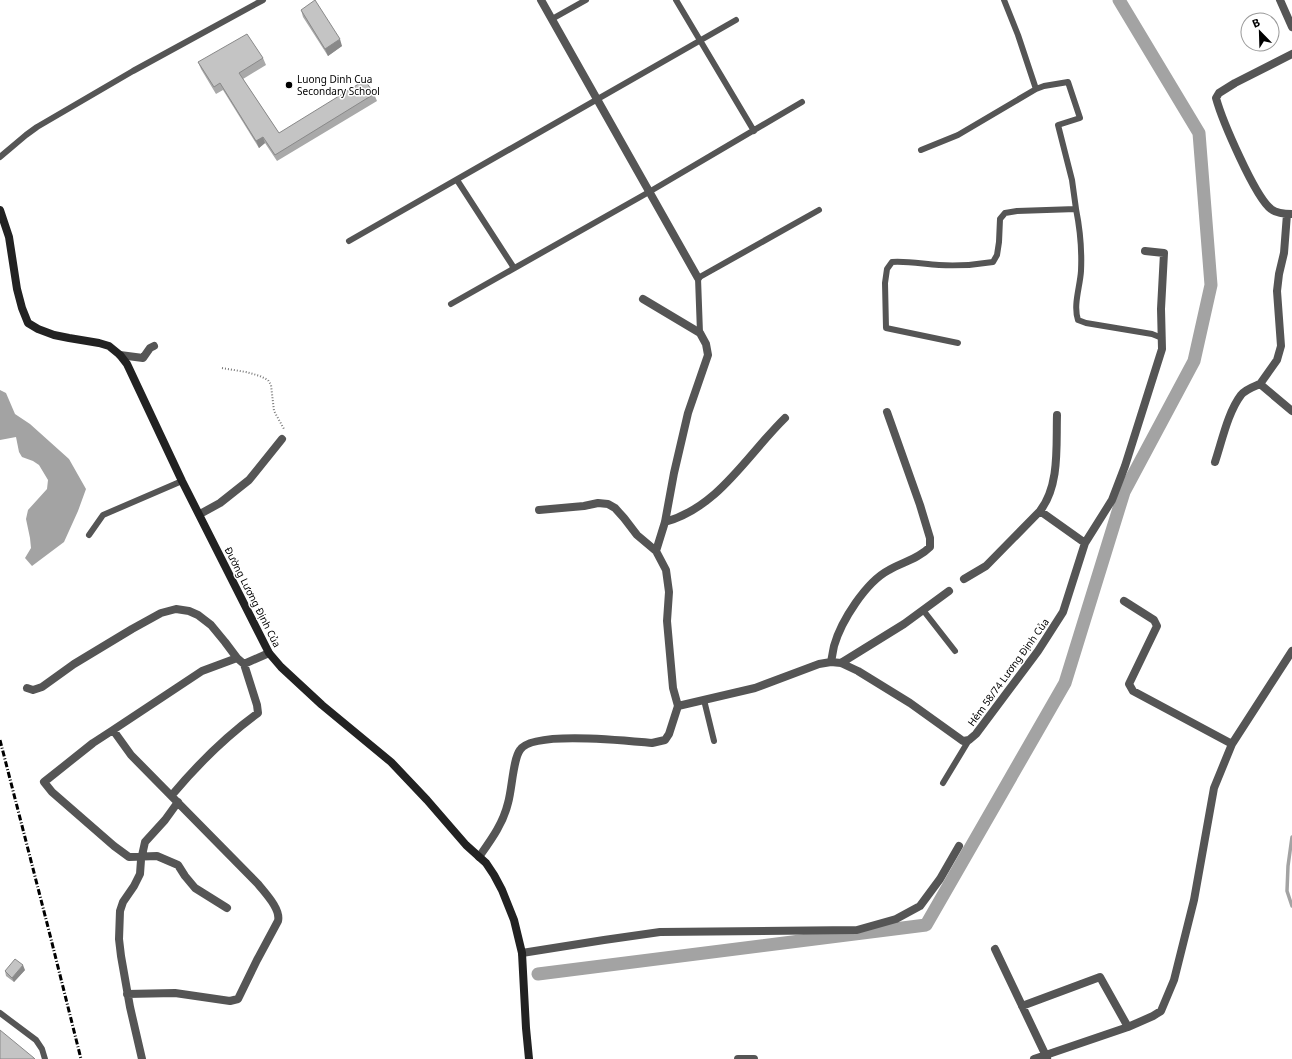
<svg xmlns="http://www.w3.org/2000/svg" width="1292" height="1059" font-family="'Noto Sans',sans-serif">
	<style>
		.water { fill: #a3a3a3 }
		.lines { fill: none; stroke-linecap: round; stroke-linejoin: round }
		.stream { stroke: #a3a3a3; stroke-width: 3.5 }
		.canal { stroke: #a3a3a3; stroke-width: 13 }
		.path { stroke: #777; stroke-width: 2; stroke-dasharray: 1 2; stroke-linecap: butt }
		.lane { stroke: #555; stroke-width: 6 }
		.street { stroke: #555; stroke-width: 8 }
		.secondary { stroke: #222; stroke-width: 8 }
		.rail { stroke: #000; stroke-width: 3; stroke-dasharray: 6 2 1 2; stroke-linecap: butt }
		.wall { fill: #a9a9a9 }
		.shaded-wall { fill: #898989 }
		.building { fill: #c4c4c4; stroke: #898989 }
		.poi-dot { fill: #000; stroke: #fff; stroke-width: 1.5 }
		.labels { text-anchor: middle; stroke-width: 3; stroke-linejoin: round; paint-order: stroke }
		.poi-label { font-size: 10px; fill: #000; stroke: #fff; text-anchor: start }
		.street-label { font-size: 10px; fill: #000; stroke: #fff }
	</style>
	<rect width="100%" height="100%" fill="#fff"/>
	<path class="water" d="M0 390 6 393 15 414 30 424 69 459 86 489 78 511 64 542 32 566 25 558 31 548 30 538 26 519 28 510 47 489 48 480 39 465 33 461 22 457 19 452 16 437 0 440Z"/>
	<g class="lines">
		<path class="stream" d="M1292 837 1288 866 1287 891 1292 906"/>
		<path class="canal" d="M538 974 926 925 1065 683 1124 492 1194 361 1211 285 1199 133 1119 0"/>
		<path class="path" d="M222 368 246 372 260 376 268 380 271 385 274 411 284 429"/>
		<path class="lane" d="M676 0 754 131
			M1004 0 1018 35 1036 89
			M552 19 586 0
			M921 150 958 135 1036 89 1044 86 1068 82 1080 118 1058 125 1072 180 1076 209
			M0 157 26 135 37 127 133 71 263 0
			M457 180 514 268
			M349 241 736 20
			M451 304 649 192 802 102
			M700 333 698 278 819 210
			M958 343 886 328 885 283 887 269 892 262C908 261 923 264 939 265 957 266 975 265 993 262L997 255 999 242 1000 219 1005 213 1017 211 1076 209C1080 229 1082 250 1081 271 1080 287 1073 305 1078 320L1086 323 1152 334 1162 338
			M89 535 103 515 182 481
			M923 610 955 651
			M704 700 714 741
			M943 783 969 740
			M0 1013 36 1040 42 1049 45 1059"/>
		<path class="street" d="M541 0 698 278
			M1280 0 1292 27
			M1292 54 1235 83 1219 93 1216 98C1222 120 1255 197 1271 209 1276 213 1286 214 1292 214
			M1287 214 1284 253 1279 274 1277 291 1281 346 1277 360 1260 384 1292 411
			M120 355 143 358 150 348 154 346
			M1215 462C1222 441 1228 412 1241 395 1246 389 1253 387 1260 384
			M539 510 584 506 598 503 608 504 615 508 624 518 637 535 656 551
			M1040 511 1085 543
			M200 514 220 503 249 480 282 439
			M665 522C719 507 747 455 785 418
			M964 579 986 566 1040 511C1060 485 1056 446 1057 415
			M1124 601 1154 620 1157 626 1129 684 1133 691 1232 744
			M831 662C832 657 833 651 834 646 841 621 866 582 889 570 903 562 918 559 930 547V538L920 505 887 412
			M841 663 904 624 949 591
			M27 688 33 690 42 687 74 664 132 629 161 613 176 609 189 611 198 615 211 625 225 642 237 658
			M678 706 755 688 819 664 831 662 841 663 858 671 910 703 963 741 969 740 976 734 1038 651 1063 612 1085 543 1112 500 1125 466 1162 349 1161 309 1164 253 1145 251
			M113 730 202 671 237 658 244 664 269 653
			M172 795C198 764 225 737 258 713L257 705 244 664
			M479 857C491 840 503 824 508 803 512 790 513 759 520 750 532 730 629 741 652 743L665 740 669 734 678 706 673 688 667 621 669 592 666 570 656 551 665 522 674 473 688 413 708 355 706 344 700 333 643 299
			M995 949 1047 1058
			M522 953 604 940 660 932 857 930 896 919 920 906 940 879 959 846
			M127 994 175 993 230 1001 238 999 257 960 278 921C281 909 265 893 258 884L131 755 113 730 93 743 44 782 52 792 114 846 129 857 157 856 178 865 185 876 195 888 227 908
			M1022 1006 1100 977 1128 1027
			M142 1059 130 1007 121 956 119 939 120 911 123 902 134 886 140 874 141 860 145 842 165 820 178 802
			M738 1059H754
			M1034 1059 1128 1027 1153 1016 1161 1011 1174 980 1194 900 1214 788 1232 744 1292 651"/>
		<path class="secondary" d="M0 210 9 237 17 289 22 308 28 323 38 329 54 335 69 338 99 343 109 346 120 355 127 364 182 481 269 653 281 667 322 705 391 762 427 800 466 845 486 863 494 875 502 890 514 920 522 953 526 1028 529 1059"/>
		<path class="rail" d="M0 740 49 931 81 1059"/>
	</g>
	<path class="wall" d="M301 10 342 46 328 56 303 17Z
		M263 58 266 65 243 79 279 133 374 94 377 101 277 161 265 143 259 148 223 90 216 94 201 69 198 62Z
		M25 970 14 982 6 976 5 971Z"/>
	<path class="shaded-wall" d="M340 39 342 46 328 56 325 49Z
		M263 137 265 143 259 148 256 141Z
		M23 965 25 970 14 982 12 978Z"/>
	<path class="building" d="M315 0 340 39 325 49 301 10Z
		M247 34 263 58 239 73 279 133 365 80 374 94 275 155 263 137 256 141 220 83 214 87 198 62Z
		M15 959 23 965 12 978 5 971Z
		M0 1030 34 1058 35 1059H0Z"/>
	<circle class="poi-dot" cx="289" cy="85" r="4"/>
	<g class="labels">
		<g class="poi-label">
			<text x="297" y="83">Luong Dinh Cua<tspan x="297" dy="12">Secondary School</tspan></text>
		</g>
		<g class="street-label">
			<text transform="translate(253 597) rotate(63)" y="4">Đường Lương Định Của</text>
			<text transform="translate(1008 672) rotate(-54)" y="4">Hẻm 58/74 Lương Định Của</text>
		</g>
	</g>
	<g transform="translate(1260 32) rotate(337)"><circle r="19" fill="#ffffff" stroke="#999999"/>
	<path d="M0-3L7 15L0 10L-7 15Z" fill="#000000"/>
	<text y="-6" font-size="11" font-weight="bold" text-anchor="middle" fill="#000000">B</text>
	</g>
</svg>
